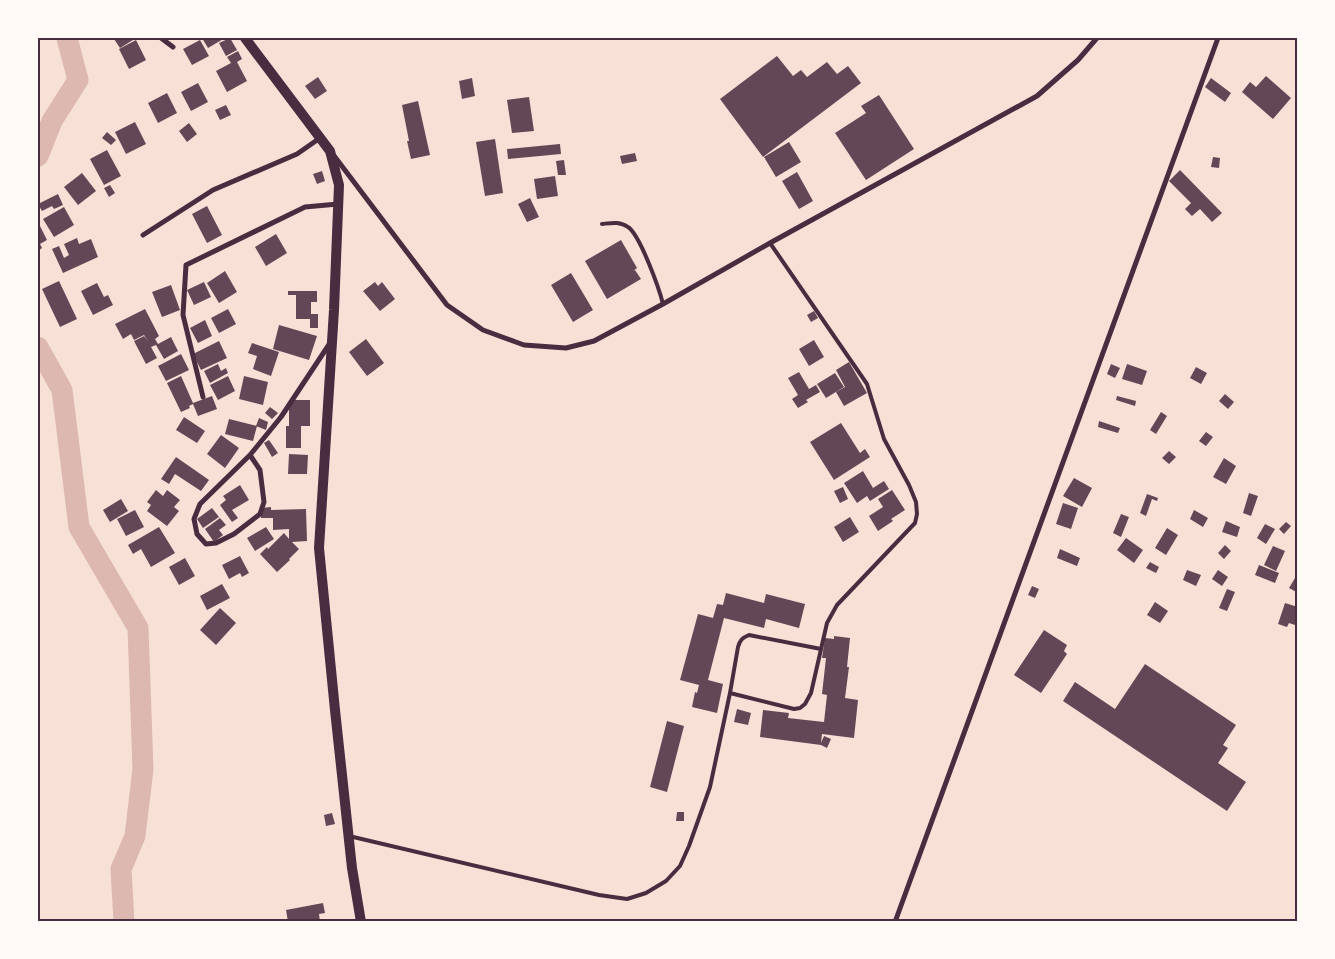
<svg xmlns="http://www.w3.org/2000/svg" width="1335" height="959" font-family="Ubuntu,sans-serif">
	<style>
		.lines { fill: none; stroke-linecap: round; stroke-linejoin: round }
		.river { stroke: #dcb8b0; stroke-width: 21 }
		.building { fill: #644757 }
		.service { stroke: #4a2c40; stroke-width: 4 }
		.minor { stroke: #4a2c40; stroke-width: 5 }
		.secondary { stroke: #4a2c40; stroke-width: 10 }
		.neatline { fill: none; stroke: #4a2c40; stroke-width: 2 }
	</style>
	<rect width="100%" height="100%" fill="#f7e1d7"/>
	<g class="lines">
		<path class="river" d="M38 156 52 121 78 80 67 38
			M38 347 62 390 79 527 138 628 143 769 135 836 121 869 124 922"/>
	</g>
	<path class="building" d="M117 38H131L133 40 120 48 114 39Z
		M202 38H225L208 48Z
		M230 38 237 50 226 56 219 43Z
		M136 40 146 60 129 69 119 49Z
		M200 40 209 56 192 65 183 49Z
		M238 51 242 59 237 62 247 81 227 92 216 71 231 63 227 57Z
		M777 56 793 76 801 70 807 77 827 62 837 74 848 66 861 83 763 157 720 99Z
		M1266 76 1291 98 1273 119 1242 92 1250 82 1256 87Z
		M318 77 327 91 315 99 305 86Z
		M472 78 475 96 462 99 459 81Z
		M1211 78 1231 93 1225 102 1205 87Z
		M198 83 208 102 191 111 181 92Z
		M167 93 177 113 158 123 148 103Z
		M879 95 914 149 866 180 835 133 866 113 861 106Z
		M529 97 534 131 512 133 507 100Z
		M418 101 430 155 411 159 407 141H409L402 105Z
		M226 105 231 115 220 120 215 110Z
		M135 122 146 144 126 154 115 132Z
		M189 123 197 134 187 142 179 131Z
		M107 132 116 140 111 145 102 138Z
		M495 139 503 193 485 196 476 142Z
		M789 142 801 162 776 177 764 157Z
		M560 144 561 154 508 159 507 149Z
		M107 150 121 176 104 185 90 159Z
		M635 153 637 161 622 164 620 156Z
		M1213 157 1220 158 1219 168 1211 167Z
		M564 160 566 175H558L556 161Z
		M1180 170 1222 213 1212 222 1200 209 1192 216 1185 209 1191 203 1169 181Z
		M322 171 325 181 317 184 313 174Z
		M797 172 813 201 799 209 782 181Z
		M82 173 96 191 78 205 64 187Z
		M555 176 558 196 537 199 534 179Z
		M110 185 115 193 109 197 104 188Z
		M58 194 63 205 54 209 52 206 42 211 38 204Z
		M530 198 539 217 527 222 518 204Z
		M207 206 222 235 207 243 192 214Z
		M64 207 74 225 54 237 43 219Z
		M38 222 47 240 40 244 42 248 38 251Z
		M276 234 287 253 266 266 255 247Z
		M77 238 79 244 91 239 98 257 63 273 52 249 59 246 64 258 69 255 64 244Z
		M621 240 637 268 633 271 635 270 641 279 607 299 585 261Z
		M225 271 237 292 219 303 207 283Z
		M571 273 593 310 573 322 551 285Z
		M59 281 77 319 60 327 42 289Z
		M204 282 211 297 194 305 187 290Z
		M375 282 378 286 382 282 395 299 380 311 363 291Z
		M97 283 104 297 108 295 113 305 93 315 81 291Z
		M171 285 180 310 162 317 152 292Z
		M288 291H317V302H311V314H318V328H310V319H296V295H288Z
		M145 309 159 336 155 339 158 344 171 337 178 351 164 359 156 345 151 347 157 358 146 364 134 341 144 336 148 341 144 335 134 340 131 334 123 339 115 324Z
		M228 309 236 324 219 333 211 318Z
		M814 311 818 318 811 322 807 315Z
		M205 320 212 336 198 343 190 328Z
		M279 325 317 336 309 360 273 349Z
		M366 339 384 363 367 376 349 352Z
		M814 340 824 357 809 366 799 349Z
		M219 341 227 358 201 370 193 354Z
		M252 343 279 352 271 376 253 369 257 356 248 353Z
		M181 354 189 370 166 381 158 366Z
		M849 362 867 393 844 406 836 392 845 387 836 370Z
		M218 364 221 371 226 368 228 373 210 383 204 371Z
		M1111 364 1120 368 1115 378 1107 374Z
		M1127 364 1147 371 1142 385 1122 379Z
		M1196 367 1207 373 1201 384 1190 378Z
		M799 372 809 389 816 385 820 392 806 400 808 402 798 408 792 399 798 395 788 378Z
		M835 373 844 387 826 398 817 384Z
		M181 376 193 403 212 396 217 409 198 416 193 404 189 406 190 408 181 412 167 383Z
		M228 376 235 391 218 400 210 385Z
		M244 376 268 382 263 405 239 399Z
		M1225 394 1234 402 1228 409 1219 401Z
		M1117 396 1136 401 1135 406 1116 400Z
		M289 400H310V426H301V448H286V426H289Z
		M270 407 278 413 272 419 265 413Z
		M1161 412 1167 416 1156 434 1150 430Z
		M184 417 205 431 197 443 176 430Z
		M259 418 268 422 266 430 256 426Z
		M229 419 257 426 253 441 225 434Z
		M1099 421 1120 428 1118 433 1098 427Z
		M841 423 860 453 865 449 870 457 834 480 810 442Z
		M1206 432 1213 437 1206 446 1199 441Z
		M221 435 239 448 225 468 207 454Z
		M269 440 278 453 272 457 264 443Z
		M1169 451 1176 457 1169 464 1162 458Z
		M289 454 308 455 307 474H288Z
		M176 457 209 480 201 491 175 474 169 484 161 479Z
		M1224 458 1236 466 1226 484 1213 477Z
		M863 471 873 488 884 481 889 489 870 501 867 496 857 503 844 483Z
		M1074 478 1092 488 1082 507 1063 496Z
		M240 485 249 500 232 510 238 518 232 522 220 505 226 500 223 496Z
		M843 487 848 499 840 503 834 491Z
		M156 490 163 496 167 490 180 500 174 507 179 511 167 526 147 511 151 505 147 502Z
		M892 490 905 510 891 519 893 521 878 531 869 516 883 507 878 499Z
		M1249 493 1258 496 1251 516 1243 513Z
		M1147 494 1158 498 1157 501 1152 499 1146 516 1140 513Z
		M121 499 128 511 110 522 103 510Z
		M1063 503 1078 508 1071 529 1056 524Z
		M271 507V510L306 509 307 541 292 542 299 549 289 559 290 560 277 572 260 554 267 547 268 549 284 533 289 539V529L273 530V518H261V508Z
		M212 508 219 517 203 528 197 519Z
		M135 510 144 527 126 536 117 519Z
		M1194 510 1208 518 1203 527 1190 519Z
		M1121 514 1129 517 1121 537 1113 533Z
		M850 517 859 532 843 542 834 527Z
		M220 518 226 525 219 530 223 535 214 542 205 529Z
		M1226 521 1240 527 1237 537 1222 532Z
		M1286 522 1291 526 1284 534 1279 529Z
		M1265 524 1275 529 1266 544 1257 538Z
		M159 527 175 553 151 567 141 549 133 554 128 545Z
		M266 527 274 539 255 551 247 538Z
		M1167 528 1178 535 1166 555 1155 548Z
		M1126 538 1143 550 1134 563 1117 550Z
		M1225 545 1231 551 1224 559 1218 553Z
		M1273 546 1285 551 1276 571 1264 565Z
		M1060 549 1080 558 1077 566 1057 558Z
		M240 556 249 573 242 577 240 573 229 579 222 565Z
		M185 558 195 576 179 585 169 567Z
		M1150 562 1159 567 1156 573 1146 568Z
		M1259 565 1279 573 1275 583 1255 575Z
		M1187 570 1201 575 1196 586 1183 580Z
		M1218 570 1228 577 1222 586 1212 579Z
		M1295 578 1298 580V593L1289 588Z
		M222 584 230 598 207 610 200 596Z
		M1032 586 1039 589 1035 598 1028 595Z
		M1227 589 1235 592 1227 611 1219 608Z
		M726 593 764 603 766 594 805 604 799 628 766 619 764 628 724 618 708 680 723 684 717 713 692 707 695 692 697 693 699 685 680 680 698 614 713 618 717 604 723 605Z
		M1155 602 1168 611 1160 623 1147 615Z
		M1285 603 1298 607V618L1295 625 1289 623 1287 627 1278 624Z
		M220 608 236 623 216 645 200 630Z
		M1044 630 1067 645 1064 651 1067 654 1041 693 1014 675Z
		M834 636 850 638 847 667H849L845 698 858 700 854 738 822 734 821 743 824 736 831 739 827 748 821 745 760 737 763 710 789 713 788 718 824 722 827 695 822 694 826 658H822L825 638 834 639Z
		M1145 664 1236 725 1223 745 1228 748 1218 763 1246 782 1227 811 1063 701 1075 682 1115 709Z
		M737 709 751 713 748 725 734 722Z
		M667 721 684 726 667 792 650 787Z
		M677 812H684V821H676Z
		M332 813 335 824 326 826 324 815Z
		M323 903 325 913 319 914 320 922H288L286 910Z"/>
	<g class="lines">
		<path class="service" d="M602 224C611 223 620 221 628 227 640 235 659 288 663 304
			M730 693 738 647C740 640 742 638 749 635L821 649
			M349 836 599 895 627 899 646 893 666 881 680 866 689 846 710 787 730 693 794 709 800 708 805 704 811 693 827 623 837 605 915 523 917 514 916 502 909 485 884 439 867 384 770 243"/>
		<path class="minor" d="M161 38 173 47
			M335 157 447 305 483 330 524 345 566 348 594 341 663 304 770 243 1037 96 1078 60 1097 38
			M143 235 213 190 297 154 320 138
			M203 397 183 315 186 265 305 207 338 204
			M250 455 260 470 264 502 260 514 234 534 216 543 206 544 197 534 194 519 200 504 250 455 281 417 330 343
			M895 922 1218 38"/>
		<path class="secondary" d="M245 38 330 151 339 185 334 310 319 548 335 710 352 868 361 922"/>
	</g>
	<rect width="1335" height="959" fill="none" stroke="#fffaf5" stroke-width="78"/>
	<rect x="39" y="39" width="1257" height="881" class="neatline"/>
</svg>
